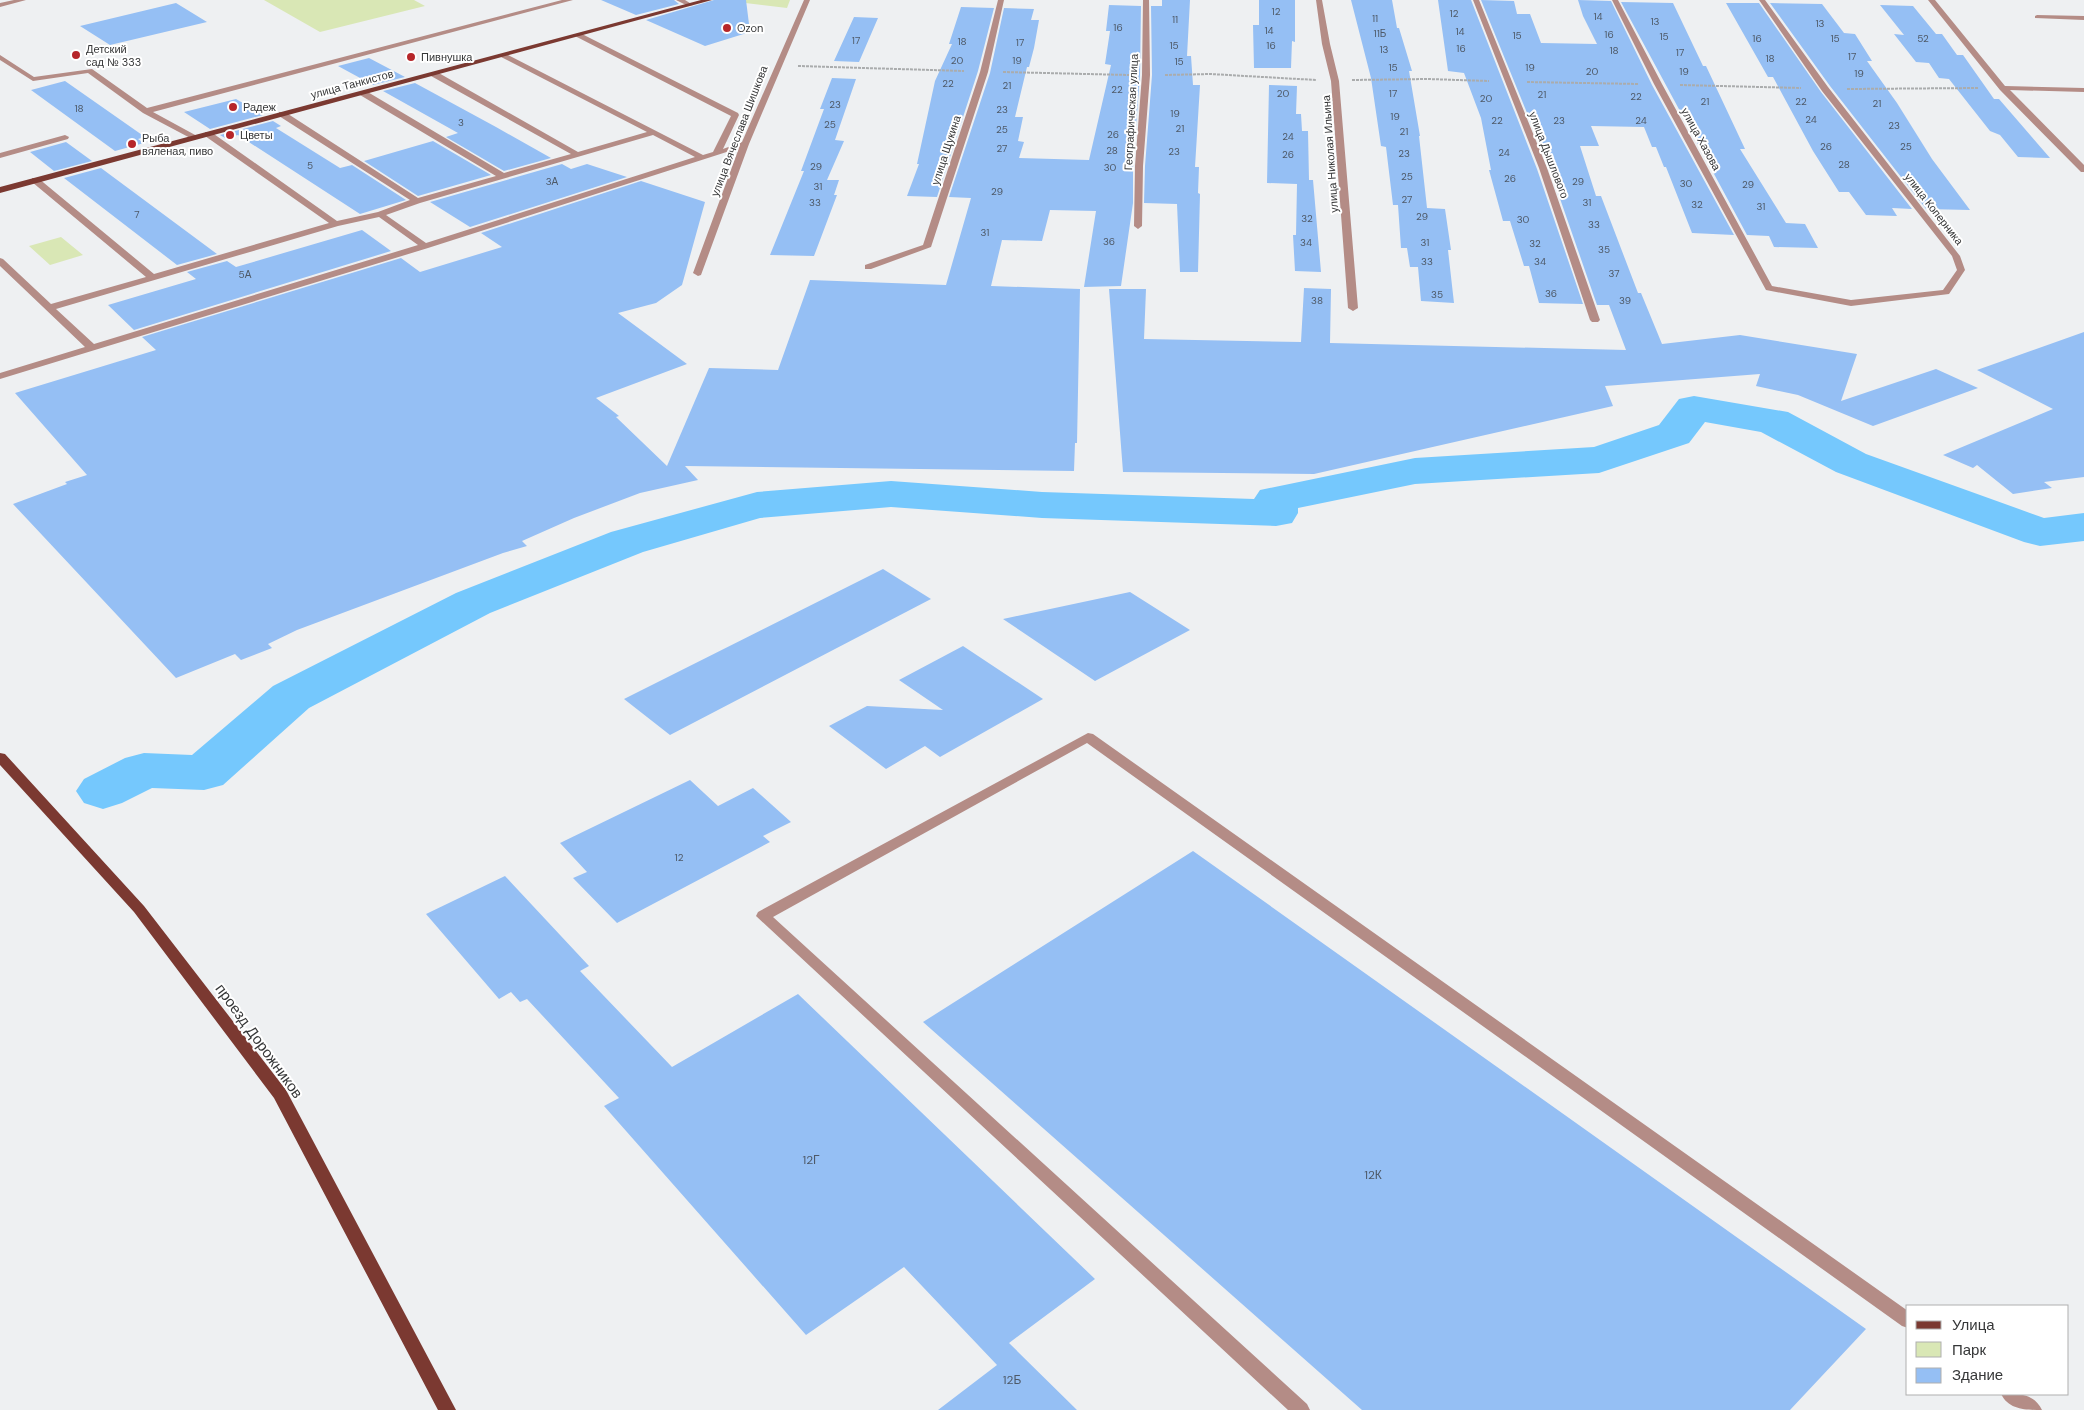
<svg xmlns="http://www.w3.org/2000/svg" width="2084" height="1410" font-family="'DM Sans',sans-serif">
	<style>
		.green { fill: #d9e7b5 }
		.lines { fill: none; stroke-linecap: round; stroke-linejoin: round }
		.river { fill: #75c8fd; fill-rule: evenodd }
		.building { fill: #95bff4 }
		.path { stroke: #aaacad; stroke-width: 2; stroke-dasharray: 3 1; stroke-linecap: butt }
		.minor { fill: #b48c86; fill-rule: evenodd }
		.major { fill: #7b3931; fill-rule: evenodd }
		.poi-dot { fill: #b6262a; stroke: #fff; stroke-width: 2 }
		.labels { text-anchor: middle; stroke-width: 4; stroke-linejoin: round; paint-order: stroke }
		.number-label { font-size: 10px; fill: #4e5967 }
		.far-poi-label { font-size: 11px; fill: #363738; stroke: #fff; text-anchor: start }
		.far-street-label { font-size: 11px; fill: #363738; stroke: #fff }
		.near-number-label { font-size: 12px; fill: #4e5967 }
		.near-street-label { font-size: 15px; fill: #363738; stroke: #fff }
	</style>
	<rect width="100%" height="100%" fill="#eef0f2"/>
	<path class="green" d="M264 0H414L425 6 320 32Z
		M733 0H790L787 8 729 1Z
		M61 237 83 255 50 265 29 246Z"/>
	<g class="lines">
		<path class="river" d="M1694 396 1788 412 1866 454 2044 518 2084 513V541L2040 546 2024 542 1836 472 1761 432 1705 422 1689 443 1599 473 1415 484 1298 508V513L1292 523 1276 526 1042 518 891 507 760 518 643 552 490 613 309 708 223 785 204 790 152 788 122 803 103 809 84 803 76 791 84 779 125 758 144 753 192 755 273 686 456 593 611 532 757 492 891 481 1042 492 1254 499 1260 490 1415 458 1594 447 1659 425 1679 399Z"/>
	</g>
	<path class="building" d="M601 0H674L679 4 636 15Z
		M714 0H746L750 32 705 46 646 20Z
		M1162 0H1190L1187 56H1191L1193 85H1200L1195 167H1199L1198 193 1200 194 1198 272H1180L1177 204 1144 203 1145 166 1152 75 1151 6H1162Z
		M1259 0H1295V42L1292 41 1291 68H1254L1253 25H1259Z
		M1351 0H1392L1397 28H1399L1412 71H1409L1420 136H1419L1427 208 1445 209 1451 250H1448L1454 303 1421 301 1418 267H1410L1407 248H1401L1398 205H1393L1386 147 1381 146 1371 78Z
		M1438 0H1471L1537 169 1583 304 1539 303 1529 266H1524L1510 221H1503L1489 170H1491L1481 118 1464 73 1448 71Z
		M1481 0 1514 1 1517 14H1530L1541 43 1597 44 1583 16 1578 0 1611 1 1652 85 1734 235 1692 233 1666 167H1664L1656 147H1652L1644 127 1591 126 1599 146H1580L1596 196H1601L1638 293H1641L1662 344 1740 335 1857 354 1841 401 1936 369 1978 388 1873 426 1798 395 1756 386 1760 374 1605 386 1613 406 1314 474 1123 472 1109 289H1146L1144 339 1301 342 1304 288 1331 289 1330 343 1626 350 1609 305H1597L1549 167Z
		M1621 2 1673 3 1703 66H1706L1745 149H1740L1786 223 1805 224 1818 248 1774 247 1769 236 1747 235Z
		M176 3 207 22 110 45 80 26Z
		M1726 3H1759L1821 92 1912 209 1892 208 1897 216 1866 215 1849 192H1839L1813 151 1773 77H1768Z
		M1770 3 1822 4 1844 33 1855 34 1872 61H1867L1897 103 1932 159 1970 210 1926 209 1830 86Z
		M1109 5 1141 6 1140 75 1133 166V203L1121 286 1084 287 1096 211 1050 210 1042 241 1002 240 991 286 1080 289 1077 443H1075L1074 471 685 466 698 480 640 493 574 518 522 541 527 546 503 553 297 630 268 644 272 648 241 660 235 654 176 678 13 504 67 484 65 482 87 475 15 393 156 350 142 337 401 258 420 272 502 247 481 233 641 181 705 202 682 285 656 303 618 313 687 364 596 398 619 416 616 417 667 466 709 368 778 370 810 280 946 285 971 198 949 197 990 73 1004 8 1034 9 1031 20H1039L1034 48 1029 67H1027L1015 117H1023L1018 141 1024 142 1019 158 1089 160 1111 65 1105 64 1110 31H1106Z
		M1880 5 1913 6 1936 34H1942L1957 55H1963L1994 99H1999L2050 158 2018 157 2000 135 1990 131 1949 79 1939 78 1929 63 1916 62 1894 34 1904 35Z
		M961 7 994 8 978 71 937 197 907 196 919 164H917L935 81 952 44H949Z
		M854 17 878 18 859 62 834 61Z
		M369 58 405 77 373 85 338 66Z
		M832 78 856 79 835 140 844 141 827 180H839L834 195H837L814 256 770 255 804 171H801L824 109H820Z
		M65 81 145 137 138 139 144 143 115 151 31 90Z
		M415 83 496 127 551 158 504 171 446 137 458 133 383 91Z
		M1269 85 1297 86 1296 114H1301L1302 131H1308L1309 180H1313L1321 272 1295 271 1293 235H1296L1297 184 1267 183Z
		M236 99 263 115 210 129 184 112Z
		M273 121 281 126 276 128 340 168 352 165 406 200 360 214 238 135 225 138 220 135Z
		M433 141 491 175 418 196 364 161Z
		M66 142 92 161 54 171 30 152Z
		M562 164 571 169 587 164 627 177 470 227 430 202Z
		M101 168 217 254 177 265 64 178Z
		M362 230 391 251 134 330 108 305 196 279 187 272 227 261 236 267Z
		M2084 332V477L2044 482 2052 488 2013 494 1977 465 1973 468 1943 455 2053 409 1977 370Z
		M883 569 931 599 670 735 624 699Z
		M1130 592 1190 630 1095 681 1003 619Z
		M963 646 1043 699 940 757 925 746 886 769 829 726 867 706 943 710 899 680Z
		M690 780 718 806 753 788 791 822 763 836 770 842 617 923 573 878 587 872 560 843Z
		M1193 851 1866 1329 1790 1410H1362L923 1022Z
		M505 876 589 966 580 971 672 1067 798 994 1095 1279 1009 1343 1077 1410H938L997 1365 904 1267 806 1335 604 1106 619 1098 527 999 520 1002 511 992 499 999 426 914Z"/>
	<g class="lines">
		<path class="path" d="M798 66 964 71
			M1003 72 1129 75
			M1165 75 1210 74 1316 80
			M1352 80 1428 79 1489 81
			M1527 82 1639 84
			M1680 85 1801 88
			M1847 89 1979 88"/>
		<path class="minor" d="M14 0H26L0 7V3Z
			M562 0H573L153 112 197 136 198 138 194 140 143 113 88 73 33 81 0 60V55L34 77 92 69 147 108Z
			M676 0H685L693 5 688 6Z
			M804 0H810L749 144 701 275 698 276 693 273 739 148 428 248 0 379V373L85 347 0 266V258L3 259 51 304 146 277 32 182V178H38L154 274 329 223 205 136V132H211L337 221 378 212 410 200 279 116V112H285L418 198 496 176 360 95V91H366L504 173 571 154 431 76V72H437L578 152 647 132 501 57 500 55 504 53 703 155 713 152 731 116 573 35 580 33 738 113 739 115 723 149 742 142ZM653 135 695 157 426 243 386 215 420 203ZM379 217 418 245 94 344 56 309 338 226Z
			M998 0H1004L988 72 931 247 871 269H865V265L923 245 980 72Z
			M1143 0H1149L1150 75 1143 166 1142 226 1138 229 1134 226 1135 166 1142 75Z
			M1316 0H1322L1330 44 1339 81 1358 308 1353 311 1348 308 1331 81 1322 44Z
			M1473 0H1479L1547 168 1600 320 1598 322H1592L1590 320 1539 168Z
			M1612 0H1618L1662 84 1772 286 1851 300 1943 290 1957 270 1952 256 1822 91 1759 0H1765L1828 87 1960 256 1965 270 1949 294 1851 306 1766 290 1654 84Z
			M1928 0H1935L2005 86 2084 88V92L2010 90 2084 165V172H2081L2000 90Z
			M2037 15 2084 16V20L2035 18V16Z
			M65 135 69 137 68 139 0 158V153Z
			M1088 733 1093 734 1908 1311V1328L1902 1326 1087 743 773 917 1307 1404 1310 1410H1288L756 916 758 912Z
			M2001 1394C2017 1393 2034 1393 2042 1410 2026 1410 2009 1410 2001 1394Z"/>
		<path class="major" d="M701 0H712L0 193V187Z
			M0 753 5 754 144 906 286 1090 456 1410H438L274 1098 134 912 0 765Z"/>
	</g>
	<g class="poi-dot">
		<circle cx="727" cy="28" r="5"/>
		<circle cx="76" cy="55" r="5"/>
		<circle cx="411" cy="57" r="5"/>
		<circle cx="233" cy="107" r="5"/>
		<circle cx="230" cy="135" r="5"/>
		<circle cx="132" cy="144" r="5"/>
	</g>
	<g class="labels">
		<g class="number-label">
			<text x="1276" y="15">12</text>
			<text x="1454" y="17">12</text>
			<text x="1598" y="20">14</text>
			<text x="1375" y="22">11</text>
			<text x="1175" y="23">11</text>
			<text x="1655" y="25">13</text>
			<text x="1820" y="27">13</text>
			<text x="1118" y="31">16</text>
			<text x="1269" y="34">14</text>
			<text x="1460" y="35">14</text>
			<text x="1380" y="37">11Б</text>
			<text x="1609" y="38">16</text>
			<text x="1517" y="39">15</text>
			<text x="1664" y="40">15</text>
			<text x="1757" y="42">16</text>
			<text x="1835" y="42">15</text>
			<text x="1923" y="42">52</text>
			<text x="856" y="44">17</text>
			<text x="962" y="45">18</text>
			<text x="1020" y="46">17</text>
			<text x="1174" y="49">15</text>
			<text x="1271" y="49">16</text>
			<text x="1461" y="52">16</text>
			<text x="1384" y="53">13</text>
			<text x="1614" y="54">18</text>
			<text x="1680" y="56">17</text>
			<text x="1852" y="60">17</text>
			<text x="1770" y="62">18</text>
			<text x="957" y="64">20</text>
			<text x="1017" y="64">19</text>
			<text x="1179" y="65">15</text>
			<text x="1393" y="71">15</text>
			<text x="1530" y="71">19</text>
			<text x="1592" y="75">20</text>
			<text x="1684" y="75">19</text>
			<text x="1859" y="77">19</text>
			<text x="948" y="87">22</text>
			<text x="1007" y="89">21</text>
			<text x="1117" y="93">22</text>
			<text x="1283" y="97">20</text>
			<text x="1393" y="97">17</text>
			<text x="1542" y="98">21</text>
			<text x="1636" y="100">22</text>
			<text x="1486" y="102">20</text>
			<text x="1705" y="105">21</text>
			<text x="1801" y="105">22</text>
			<text x="1877" y="107">21</text>
			<text x="835" y="108">23</text>
			<text x="79" y="112">18</text>
			<text x="1002" y="113">23</text>
			<text x="1175" y="117">19</text>
			<text x="1395" y="120">19</text>
			<text x="1811" y="123">24</text>
			<text x="1497" y="124">22</text>
			<text x="1559" y="124">23</text>
			<text x="1641" y="124">24</text>
			<text x="461" y="126">3</text>
			<text x="830" y="128">25</text>
			<text x="1894" y="129">23</text>
			<text x="1180" y="132">21</text>
			<text x="1002" y="133">25</text>
			<text x="1404" y="135">21</text>
			<text x="1113" y="138">26</text>
			<text x="1288" y="140">24</text>
			<text x="1826" y="150">26</text>
			<text x="1906" y="150">25</text>
			<text x="1002" y="152">27</text>
			<text x="1112" y="154">28</text>
			<text x="1174" y="155">23</text>
			<text x="1504" y="156">24</text>
			<text x="1404" y="157">23</text>
			<text x="1288" y="158">26</text>
			<text x="1844" y="168">28</text>
			<text x="310" y="169">5</text>
			<text x="816" y="170">29</text>
			<text x="1110" y="171">30</text>
			<text x="1407" y="180">25</text>
			<text x="1510" y="182">26</text>
			<text x="552" y="185">3А</text>
			<text x="1578" y="185">29</text>
			<text x="1686" y="187">30</text>
			<text x="1748" y="188">29</text>
			<text x="818" y="190">31</text>
			<text x="997" y="195">29</text>
			<text x="1407" y="203">27</text>
			<text x="815" y="206">33</text>
			<text x="1587" y="206">31</text>
			<text x="1697" y="208">32</text>
			<text x="1761" y="210">31</text>
			<text x="137" y="218">7</text>
			<text x="1422" y="220">29</text>
			<text x="1307" y="222">32</text>
			<text x="1523" y="223">30</text>
			<text x="1594" y="228">33</text>
			<text x="985" y="236">31</text>
			<text x="1109" y="245">36</text>
			<text x="1306" y="246">34</text>
			<text x="1425" y="246">31</text>
			<text x="1535" y="247">32</text>
			<text x="1604" y="253">35</text>
			<text x="1427" y="265">33</text>
			<text x="1540" y="265">34</text>
			<text x="1614" y="277">37</text>
			<text x="245" y="278">5А</text>
			<text x="1551" y="297">36</text>
			<text x="1437" y="298">35</text>
			<text x="1317" y="304">38</text>
			<text x="1625" y="304">39</text>
			<text x="679" y="861">12</text>
		</g>
		<g class="far-poi-label">
			<text x="737" y="32">Ozon</text>
			<text x="86" y="53">Детский<tspan x="86" dy="13">сад № 333</tspan></text>
			<text x="421" y="61">Пивнушка</text>
			<text x="243" y="111">Радеж</text>
			<text x="240" y="139">Цветы</text>
			<text x="142" y="142">Рыба<tspan x="142" dy="13">вяленая, пиво</tspan></text>
		</g>
		<g class="far-street-label">
			<text transform="translate(352 84) rotate(-15)" y="4">улица Танкистов</text>
			<text transform="translate(1131 112) rotate(-87)" y="4">Географическая улица</text>
			<text transform="translate(739 131) rotate(-69)" y="4">улица Вячеслава Шишкова</text>
			<text transform="translate(1701 139) rotate(61)" y="4">улица Хазова</text>
			<text transform="translate(946 150) rotate(-72)" y="4">улица Щукина</text>
			<text transform="translate(1330 154) rotate(-94)" y="4">улица Николая Ильина</text>
			<text transform="translate(1549 155) rotate(69)" y="4">улица Дышлового</text>
			<text transform="translate(1934 209) rotate(52)" y="4">улица Коперника</text>
		</g>
		<g class="near-number-label">
			<text x="811" y="1164">12Г</text>
			<text x="1373" y="1179">12К</text>
			<text x="1012" y="1384">12Б</text>
		</g>
		<g class="near-street-label">
			<text transform="translate(259 1041) rotate(54)" y="5">проезд Дорожников</text>
		</g>
	</g>
	<rect x="1906" y="1305" width="162" height="90" fill="#ffffff" stroke="#afafaf"/>
	<rect x="1916" y="1321" width="25" height="8" fill="#7b3931" stroke="#afafaf"/>
	<text x="1952" y="1330" font-size="15" fill="#363738">Улица</text>
	<rect x="1916" y="1342" width="25" height="15" fill="#d9e7b5" stroke="#afafaf"/>
	<text x="1952" y="1355" font-size="15" fill="#363738">Парк</text>
	<rect x="1916" y="1368" width="25" height="15" fill="#95bff4" stroke="#afafaf"/>
	<text x="1952" y="1380" font-size="15" fill="#363738">Здание</text>
</svg>
